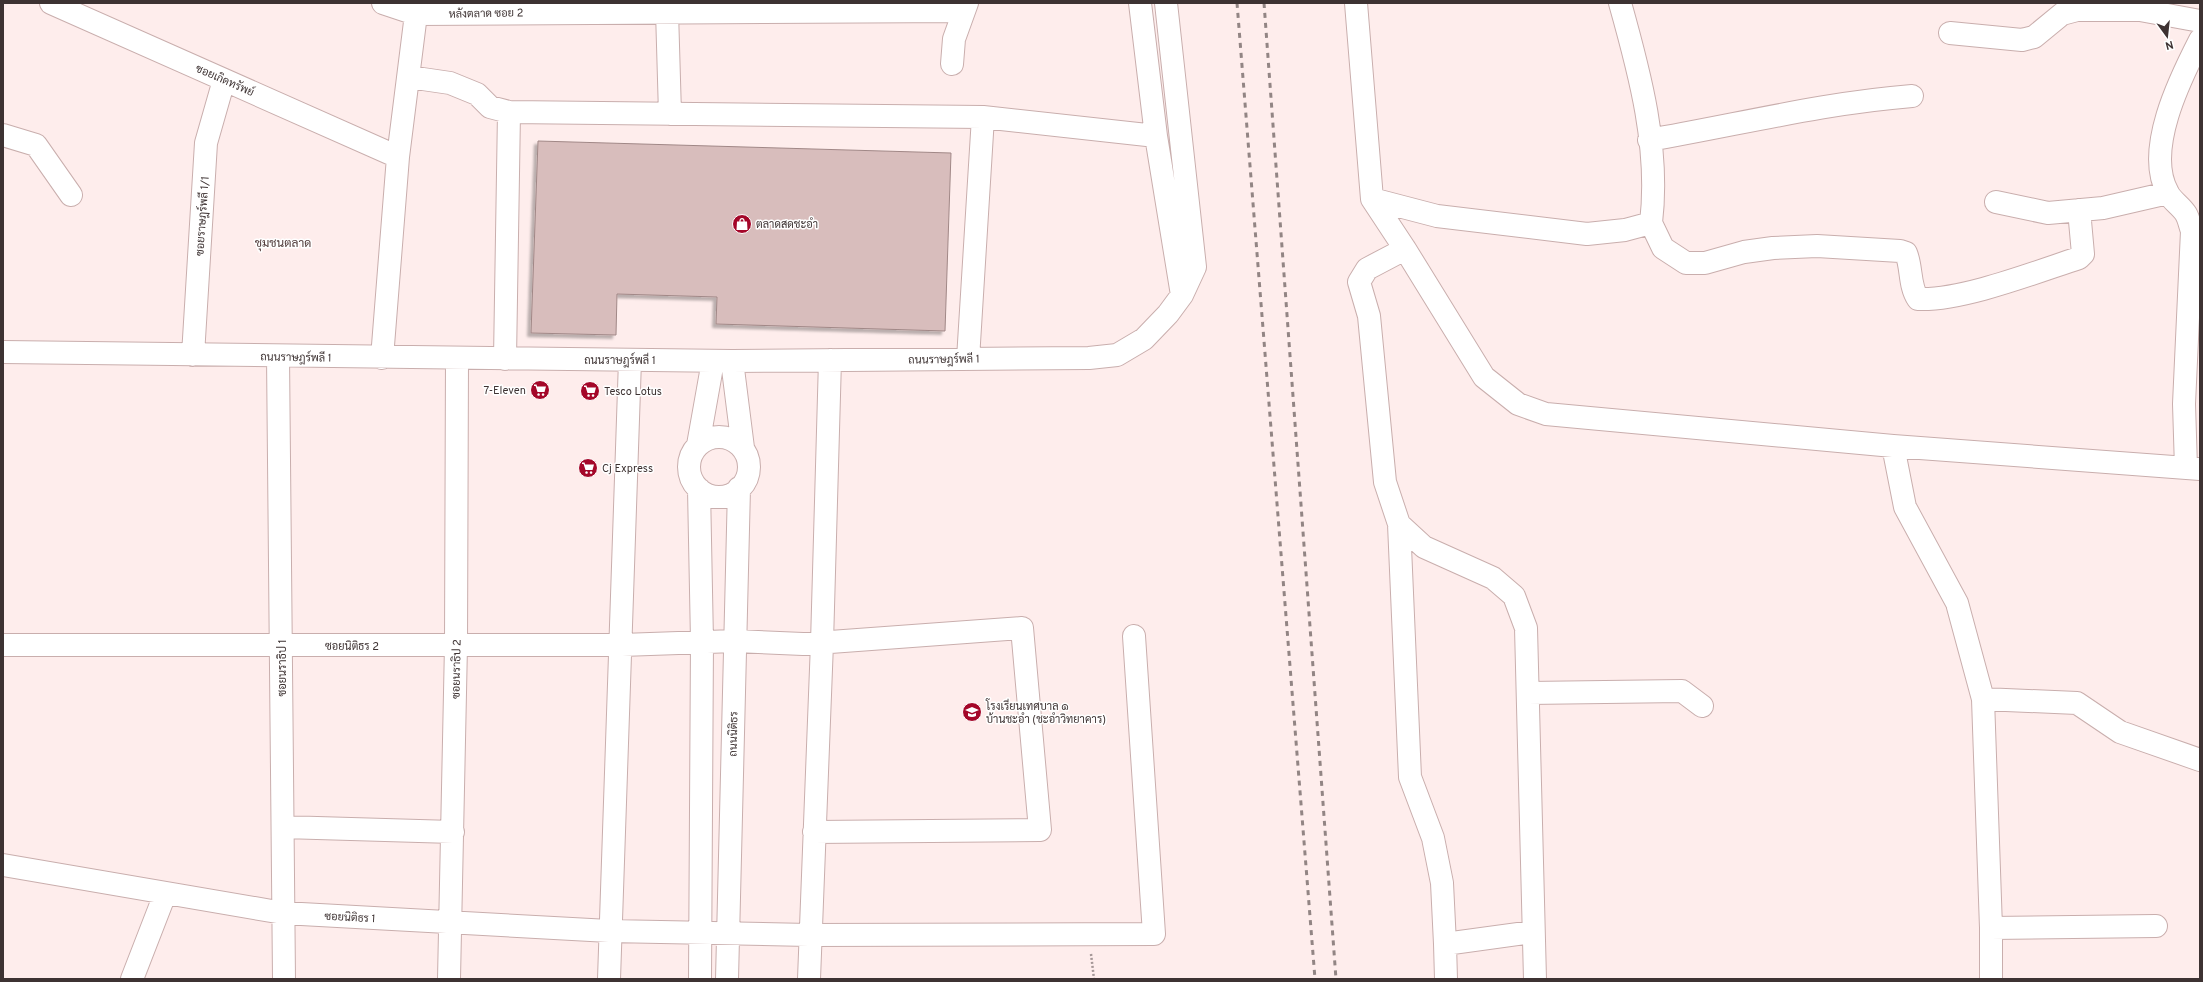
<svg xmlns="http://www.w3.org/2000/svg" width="2203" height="982" font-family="Overpass,Sarabun,sans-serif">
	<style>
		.building { fill: #d8bdbc; stroke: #a18887; filter: url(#shadow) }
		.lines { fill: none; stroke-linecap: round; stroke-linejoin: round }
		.minor-casing { stroke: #c9aead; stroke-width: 24 }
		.path { stroke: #a59797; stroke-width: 2.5; stroke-dasharray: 2 2; stroke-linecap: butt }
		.minor { stroke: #fff; stroke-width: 22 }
		.rail { stroke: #928584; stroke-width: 3; stroke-dasharray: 5 5; stroke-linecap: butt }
		.labels { text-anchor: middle; stroke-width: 3; stroke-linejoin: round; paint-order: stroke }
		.street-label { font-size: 11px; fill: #3d3232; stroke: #fff }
		.poi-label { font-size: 11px; fill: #3d3232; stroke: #fff; text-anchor: start }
		.neighbourhood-label { font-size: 12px; fill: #4f3938; stroke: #fff }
	</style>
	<defs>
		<filter id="shadow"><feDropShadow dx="-3.5" dy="3.5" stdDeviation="1" flood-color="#0004"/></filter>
	</defs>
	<rect width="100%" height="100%" fill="#feedec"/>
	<path class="building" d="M538 141 951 153 945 331 716 324 717 297 617 294 616 335 531 333Z"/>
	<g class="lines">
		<defs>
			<path id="minor" d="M51 3 398 157
				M383 3 416 14 963 11
				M1140 3 1156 136 1182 295
				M1356 3 1372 199 1405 249 1484 377 1518 404 1546 414 1893 446 2200 469
				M667 11 670 114
				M1950 33 2022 40 2034 37 2062 14 2077 10H2140L2200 21
				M952 64 954 39 967 3
				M409 77 450 83 477 94 490 107 509 112
				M983 117 1156 136
				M3 135 36 145 71 195
				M1649 140C1737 125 1823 103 1912 96
				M1372 199 1437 216 1587 234 1625 230 1651 223C1660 149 1640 74 1620 3
				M1996 202 2048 213 2103 208 2168 193
				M1651 223 1663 248 1686 263H1705L1744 252 1773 248 1817 246 1900 251 1906 253C1912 267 1909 286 1918 299 1962 301 2036 272 2079 258L2083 254 2079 210
				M1405 249 1367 269 1359 282 1369 316 1385 482 1399 524 1424 547 1493 578 1514 596 1526 628 1535 979
				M3 352 732 361 1089 358 1117 355 1144 339 1168 314 1182 295 1195 267 1166 3
				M193 355 206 143 224 80
				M278 356 284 979
				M382 358 398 157 416 14 421 3
				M505 359 509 112 983 117 968 359
				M732 361 743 448
				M689 467a30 30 0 1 1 60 0a30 30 0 1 1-60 0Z
				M698 445 713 361
				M1893 446 1905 507 1957 603 1983 699 2077 703 2120 732 2200 760
				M2186 468 2184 404 2192 231C2190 226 2189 219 2186 214 2181 206 2172 201 2168 193 2144 151 2180 79 2200 40
				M699 489 702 641 700 979
				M1399 524 1410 777 1433 838 1442 883 1445 944 1533 932
				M3 645H622L735 641 803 644 1022 628 1040 830 814 832
				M1528 693 1682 691 1702 706
				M1983 699 1991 928
				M283 827 453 832
				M3 865 283 913 609 931 809 935 1154 934 1134 636
				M1445 944 1446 979
				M132 979 165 894
				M449 979 456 645 457 359
				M609 979 630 360
				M727 979 739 488
				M809 979 822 643 830 360
				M1991 979V928L2156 926"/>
		</defs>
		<use href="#minor" class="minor-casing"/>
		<path class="path" d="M1091 954 1094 979"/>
		<use href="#minor" class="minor"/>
		<path class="rail" d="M1237 3 1315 979
			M1264 3 1336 979"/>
	</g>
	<defs>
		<symbol id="shop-disc" viewBox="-11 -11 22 22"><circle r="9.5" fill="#a40729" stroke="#fff"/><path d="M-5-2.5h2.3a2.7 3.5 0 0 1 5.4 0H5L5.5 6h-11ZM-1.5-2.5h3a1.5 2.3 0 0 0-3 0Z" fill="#fff"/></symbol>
		<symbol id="supermarket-disc" viewBox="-11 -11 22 22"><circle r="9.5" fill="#a40729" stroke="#fff"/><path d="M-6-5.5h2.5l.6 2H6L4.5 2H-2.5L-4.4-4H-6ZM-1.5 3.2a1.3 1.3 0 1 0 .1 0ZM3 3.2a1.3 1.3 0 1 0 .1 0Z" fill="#fff"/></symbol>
		<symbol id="school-disc" viewBox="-11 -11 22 22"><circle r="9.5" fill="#a40729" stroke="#fff"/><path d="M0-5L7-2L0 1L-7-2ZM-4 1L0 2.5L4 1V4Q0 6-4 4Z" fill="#fff"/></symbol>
	</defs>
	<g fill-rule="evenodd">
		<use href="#shop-disc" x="731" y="213" width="22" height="22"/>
		<use href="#supermarket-disc" x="529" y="379" width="22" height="22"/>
		<use href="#supermarket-disc" x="579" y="380" width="22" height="22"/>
		<use href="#supermarket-disc" x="577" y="457" width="22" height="22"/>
		<use href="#school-disc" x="961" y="701" width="22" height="22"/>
	</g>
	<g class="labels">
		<g class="street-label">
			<text transform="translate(486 13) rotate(-1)" y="4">หลังตลาด ซอย 2</text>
			<text transform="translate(225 80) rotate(24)" y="4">ซอยเกิดทรัพย์</text>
			<text transform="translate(202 216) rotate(-86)" y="4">ซอยราษฎร์พลี 1/1</text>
			<text transform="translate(296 357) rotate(1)" y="4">ถนนราษฎร์พลี 1</text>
			<text transform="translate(944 359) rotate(-1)" y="4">ถนนราษฎร์พลี 1</text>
			<text x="620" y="364">ถนนราษฎร์พลี 1</text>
			<text x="352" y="650">ซอยนิติธร 2</text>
			<text transform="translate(282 668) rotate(-90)" y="4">ซอยนราธิป 1</text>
			<text transform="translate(456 669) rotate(-89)" y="4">ซอยนราธิป 2</text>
			<text transform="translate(733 734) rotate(-89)" y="4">ถนนนิติธร</text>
			<text transform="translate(350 917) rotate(3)" y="4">ซอยนิติธร 1</text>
		</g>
		<g class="poi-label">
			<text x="756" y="228">ตลาดสดชะอำ</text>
			<text x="526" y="394" text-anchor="end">7-Eleven</text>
			<text x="604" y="395">Tesco Lotus</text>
			<text x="602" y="472">Cj Express</text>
			<text x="986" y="710">โรงเรียนเทศบาล ๑<tspan x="986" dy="13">บ้านชะอำ (ชะอำวิทยาคาร)</tspan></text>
		</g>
		<g class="neighbourhood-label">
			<text x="283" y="247">ชุมชนตลาด</text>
		</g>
	</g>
	<rect width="2203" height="982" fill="none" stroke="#3d3232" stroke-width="8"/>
	<g transform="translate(2167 36) rotate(165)" stroke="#ffffff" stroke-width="3" paint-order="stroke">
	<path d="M0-3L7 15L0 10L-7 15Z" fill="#3d3232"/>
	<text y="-6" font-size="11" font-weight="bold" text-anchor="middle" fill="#3d3232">N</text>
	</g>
</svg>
